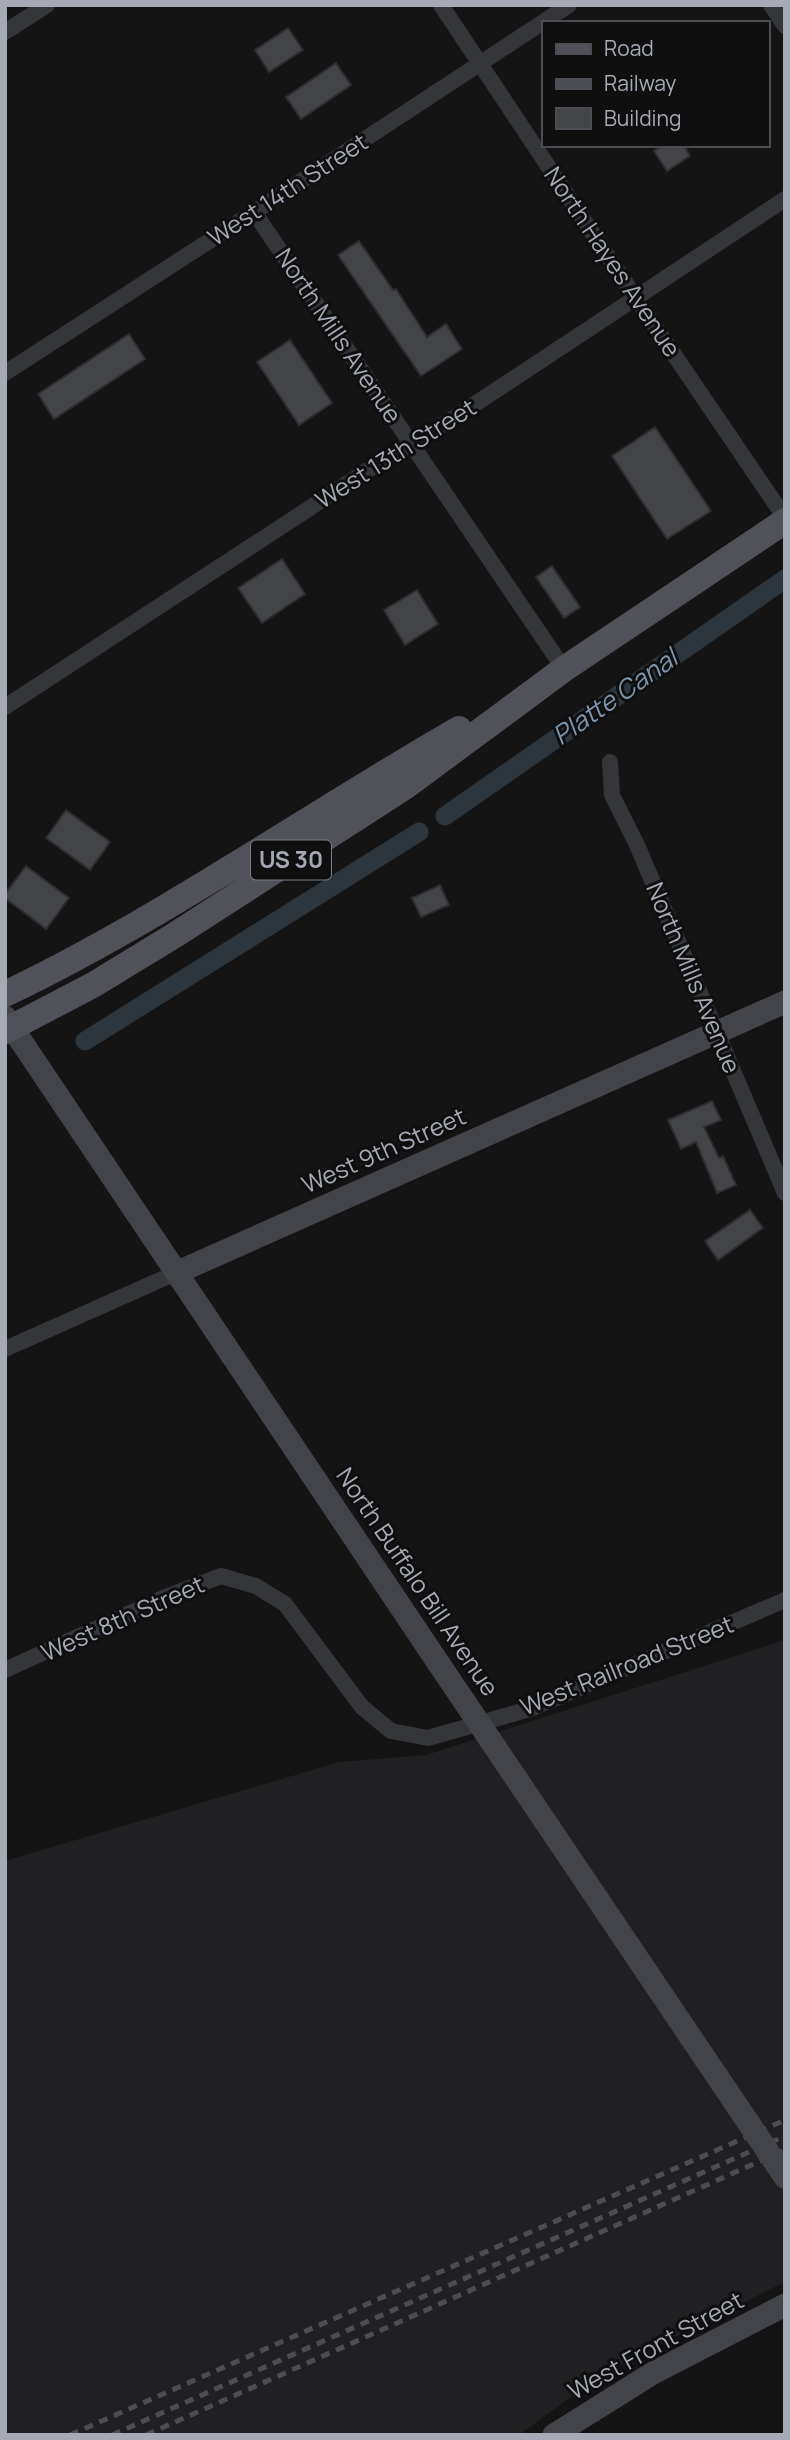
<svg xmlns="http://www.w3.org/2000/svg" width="790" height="2440" font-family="Manrope,sans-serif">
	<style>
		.built { fill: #202022 }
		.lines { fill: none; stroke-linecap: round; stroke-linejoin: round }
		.canal { stroke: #2e363d; stroke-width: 19 }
		.building { fill: #434448; stroke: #2e2e31; stroke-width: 2 }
		.street { stroke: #35363a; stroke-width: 16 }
		.secondary { stroke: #43444a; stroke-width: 23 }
		.primary { stroke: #515259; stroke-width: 26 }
		.rail { stroke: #4c4d53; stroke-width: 5; stroke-dasharray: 9 7; stroke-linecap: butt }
		.secondary-bridge { stroke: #43444a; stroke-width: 23 }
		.labels { text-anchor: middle; stroke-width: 6; stroke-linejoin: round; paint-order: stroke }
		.shield { fill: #0f0f10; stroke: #797c84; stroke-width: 2 }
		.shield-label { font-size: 23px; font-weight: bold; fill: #a6aab5 }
		.street-label { font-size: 24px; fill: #a6aab5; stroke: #0f0f10 }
		.water-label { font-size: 26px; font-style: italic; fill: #7f96ae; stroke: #0f0f10 }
	</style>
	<rect width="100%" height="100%" fill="#141415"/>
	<path class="built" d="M785 1640V2282L602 2374 519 2435H5V1861L339 1762 426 1755Z"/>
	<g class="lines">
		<path class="canal" d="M445 816 785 579
			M85 1041 419 832"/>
	</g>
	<path class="building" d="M288 28 303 50 269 72 255 50Z
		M336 63 351 85 301 119 286 97Z
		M662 145H684L690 156 667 171 654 151Z
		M359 241 393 290 396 289 427 337 446 324 462 349 421 376 338 255Z
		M129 334 145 359 54 419 38 394Z
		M290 340 332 403 299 425 257 362Z
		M655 427 711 511 667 539 612 456Z
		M282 559 305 594 262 623 238 588Z
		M552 566 580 607 564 618 536 577Z
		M417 590 438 624 405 645 384 610Z
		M66 810 110 842 90 870 46 838Z
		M26 866 69 898 46 929 5 898V894Z
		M440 885 449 905 421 917 412 898Z
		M712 1101 721 1120 704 1127 719 1158 723 1156 736 1185 717 1193 696 1142 681 1149 668 1120Z
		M750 1210 763 1228 718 1260 705 1241Z"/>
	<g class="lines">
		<path class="street" d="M441 5 635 297 785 518
			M771 5 785 26
			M5 32 47 5
			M254 212 564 669
			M5 373 254 212 569 5
			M5 707 368 470 451 420 785 199
			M610 762 612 795 637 845 785 1193
			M5 1349 178 1272
			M5 1670 163 1598 221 1576 256 1586 285 1604 362 1707 391 1731 428 1738 533 1708 785 1600"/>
		<path class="secondary" d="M5 1017 439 1664
			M178 1272 785 1002
			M554 2435 653 2373 785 2305"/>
		<path class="primary" d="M5 994C164 918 307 816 459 729
			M5 1031 93 985 175 935 406 786 564 669 785 521"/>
		<path class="rail" d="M70 2435 785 2120
			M112 2435 785 2136
			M146 2435 785 2150"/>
		<path class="secondary-bridge" d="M439 1664 785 2177"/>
	</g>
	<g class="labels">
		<rect class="shield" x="251" y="840.5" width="80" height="39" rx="5"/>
		<g class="shield-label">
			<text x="291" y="868">US 30</text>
		</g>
		<g class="street-label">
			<text transform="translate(288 190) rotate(-33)" y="8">West 14th Street</text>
			<text transform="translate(612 262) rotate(56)" y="8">North Hayes Avenue</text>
			<text transform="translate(338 336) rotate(56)" y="8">North Mills Avenue</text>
			<text transform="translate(396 454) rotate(-32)" y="8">West 13th Street</text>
			<text transform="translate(693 978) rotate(67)" y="8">North Mills Avenue</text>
			<text transform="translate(384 1151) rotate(-24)" y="8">West 9th Street</text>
			<text transform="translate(417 1582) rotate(56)" y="8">North Buffalo Bill Avenue</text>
			<text transform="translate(123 1619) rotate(-24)" y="8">West 8th Street</text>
			<text transform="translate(627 1666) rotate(-22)" y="8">West Railroad Street</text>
			<text transform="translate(656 2346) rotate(-29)" y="8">West Front Street</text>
		</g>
		<g class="water-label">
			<text transform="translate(615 697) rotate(-35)" y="9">Platte Canal</text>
		</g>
	</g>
	<rect width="790" height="2440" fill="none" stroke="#a6aab5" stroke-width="14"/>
	<rect x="542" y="21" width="228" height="126" fill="#0f0f10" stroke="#4b4d52" stroke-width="2"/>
	<rect x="556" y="44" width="35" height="10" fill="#515259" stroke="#4b4d52" stroke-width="2"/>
	<text x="604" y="56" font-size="21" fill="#a6aab5">Road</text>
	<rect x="556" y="79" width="35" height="10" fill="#4c4d53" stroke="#4b4d52" stroke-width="2"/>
	<text x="604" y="91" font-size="21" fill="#a6aab5">Railway</text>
	<rect x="556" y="108" width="35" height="21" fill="#434448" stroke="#4b4d52" stroke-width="2"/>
	<text x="604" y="126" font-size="21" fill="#a6aab5">Building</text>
</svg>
